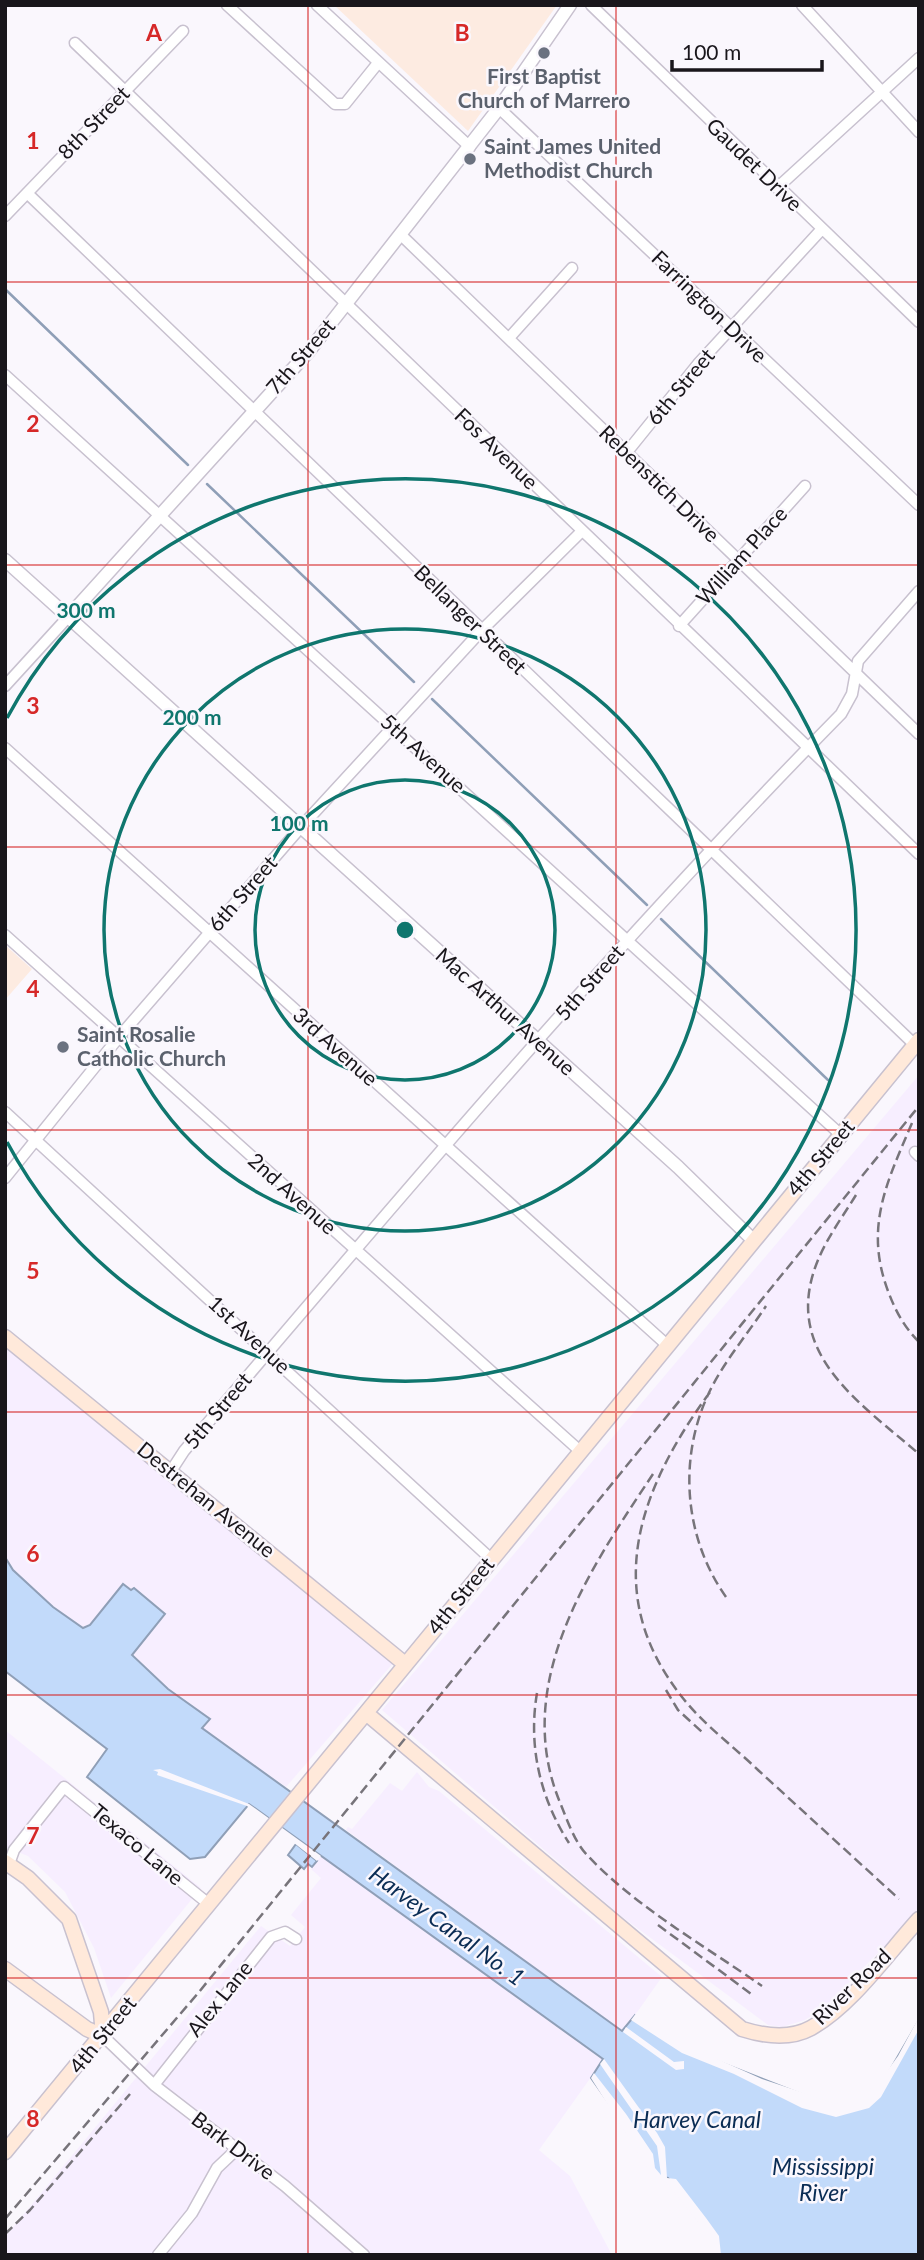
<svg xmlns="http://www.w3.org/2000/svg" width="924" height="2260" font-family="Lato,sans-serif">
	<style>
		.built { fill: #f7eeff }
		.education { fill: #fdebe1 }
		.water { fill: #c2dafa; stroke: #8f9fb7; stroke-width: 2 }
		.pier { fill: #faf7fd }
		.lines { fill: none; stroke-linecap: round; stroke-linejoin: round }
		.stream { stroke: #8f9fb7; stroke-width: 2.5 }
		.minor-casing { stroke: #c8c1cf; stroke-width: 13 }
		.tertiary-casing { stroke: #c8c1cf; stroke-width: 15 }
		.secondary-casing { stroke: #c8c1cf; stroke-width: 17 }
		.minor { stroke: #fff; stroke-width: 10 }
		.tertiary { stroke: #fff; stroke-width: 12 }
		.secondary { stroke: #ffe9da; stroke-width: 14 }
		.rail { stroke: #77747a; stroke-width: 2.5; stroke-dasharray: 10 5; stroke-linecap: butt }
		.grid { fill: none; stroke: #d62828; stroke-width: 2; stroke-opacity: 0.55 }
		.ring { fill: none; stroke: #0f766e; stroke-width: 3.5 }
		.worship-dot { fill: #6b7280; stroke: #faf7fd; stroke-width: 2.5 }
		.labels { text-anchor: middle; stroke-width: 5; stroke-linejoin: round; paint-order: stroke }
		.worship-label { font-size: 21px; font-weight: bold; fill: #5b616d; stroke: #faf7fd; text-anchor: start }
		.street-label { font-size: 21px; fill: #19161b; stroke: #faf7fd }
		.water-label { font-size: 23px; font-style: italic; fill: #0a2c54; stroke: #faf7fd }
		.grid-label { font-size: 23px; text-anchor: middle; font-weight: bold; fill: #d62828; stroke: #faf7fd; stroke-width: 5; stroke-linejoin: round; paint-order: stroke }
		.centre { fill: #0f766e; stroke: #faf7fd; stroke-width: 3.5 }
		.ring-label { font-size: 21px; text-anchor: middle; font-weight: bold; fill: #0f766e; stroke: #faf7fd; stroke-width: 5; stroke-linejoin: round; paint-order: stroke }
	</style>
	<rect width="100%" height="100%" fill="#faf7fd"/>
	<path class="built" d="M919 1075V1911L825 2007 805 2020 782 2027 768 2025 621 1916 382 1710Z
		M5 1346 395 1661 286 1787 201 1728 209 1719 168 1689 132 1655 165 1613 134 1588 132 1590 123 1584 90 1625 83 1628 53 1607 13 1570 5 1557Z
		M5 1730 201 1888 111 1998 94 1948 65 1892 28 1856 5 1847Z
		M417 1772 429 1787 439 1791 662 1977 623 2032 346 1830 348 1827 352 1829 390 1783 402 1791Z
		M321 1856 604 2059 539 2150 570 2176 612 2255H5V2237L261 1926 290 1946 305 1927 291 1915 321 1878 311 1869Z"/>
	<path class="education" d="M334 5H557L468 131Z
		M5 945 32 969 5 1000Z"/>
	<path class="water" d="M5 1557 13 1570 53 1607 83 1628 90 1625 123 1584 131 1590 134 1588 165 1614 132 1655 168 1689 210 1719 202 1728 622 2031 635 2015 684 2048 837 2108 880 2087 919 2020V2255H715L717 2246 668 2178 655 2175 647 2157 591 2078 603 2059 249 1804 205 1857 190 1859 87 1777 107 1749 5 1671Z
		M296 1844 317 1861 312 1867 308 1864 304 1869 288 1855Z"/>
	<path class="pier" d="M160 1769 249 1804 321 1856 317 1861 247 1806 157 1775 158 1772 153 1770Z
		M637 2012 686 2045 762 2079 837 2104 877 2085 898 2056 919 2017V2029L881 2097 869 2108 836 2117 802 2108 734 2074 682 2053 631 2020Z
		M626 2027 674 2062 684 2061V2069L676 2070 623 2032Z
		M604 2059 657 2133 665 2147 667 2178 676 2179 706 2218 719 2236 721 2255H711L713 2247 697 2221 665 2181 654 2178 591 2078 594 2073 626 2114 653 2154 655 2168 661 2175 657 2146 600 2064Z"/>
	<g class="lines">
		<path class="stream" d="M5 289 188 465
			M207 484 414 682
			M432 699 647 905
			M661 919 828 1080"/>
		<defs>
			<path id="minor" d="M227 5 335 104H345L378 63
				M317 5 470 147
				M591 5 919 322
				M802 5 919 132
				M75 43 919 854
				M499 108 919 505
				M777 188 919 58
				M27 193 915 1045
				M5 216 183 31
				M400 234 919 734
				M509 338 572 268
				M5 375 840 1134
				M627 452 698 364 821 230
				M679 626 805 486
				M5 686 68 617
				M5 748 667 1345
				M5 935 580 1451
				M5 1112 491 1559
				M915 1152 919 1156
				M5 1178 119 1037 301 827 481 631 582 531
				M171 1471 184 1451C397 1200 611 948 841 714L852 694 858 661 919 591
				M9 1864 14 1850 64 1787 210 1905
				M103 2036 154 2085 285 2186 364 2255
				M154 2085 271 1937 285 1932 296 1939
				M158 2255 192 2213 217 2168 236 2150"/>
			<path id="tertiary" d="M5 560 678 1167 753 1240
				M68 617 309 351 499 108 570 5"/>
			<path id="secondary" d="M5 1337 405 1664
				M366 1713 742 2029C764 2036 789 2040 811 2028 851 2006 888 1953 919 1919
				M5 1862 28 1878 69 1919 101 2012 103 2036 87 2029 5 1969
				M5 2152 919 1040"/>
		</defs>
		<use href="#minor" class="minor-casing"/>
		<use href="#tertiary" class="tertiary-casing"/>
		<use href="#secondary" class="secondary-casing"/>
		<use href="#minor" class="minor"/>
		<use href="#tertiary" class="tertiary"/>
		<use href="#secondary" class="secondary"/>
		<path class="rail" d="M912 1123C887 1182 864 1227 888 1291 895 1310 904 1327 919 1342
			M856 1195C843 1216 827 1238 818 1260 780 1352 859 1402 919 1454
			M710 1392C640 1488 599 1592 682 1697 703 1724 733 1746 758 1770 805 1813 852 1856 899 1899
			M653 1474C590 1569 512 1682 559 1800 567 1819 574 1842 588 1856 636 1907 705 1946 762 1986
			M726 1597C685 1539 678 1462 707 1397 721 1365 747 1335 766 1306
			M666 1690 678 1710 702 1732
			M537 1693C528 1746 540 1798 569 1843
			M658 1925 754 1996
			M5 2219 199 1992 919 1106
			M5 2234 30 2210 130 2094"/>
	</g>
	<path class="grid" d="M308 5V2255M616 5V2255M5 282H919M5 565H919M5 847H919M5 1130H919M5 1412H919M5 1695H919M5 1978H919"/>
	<g class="ring">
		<circle cx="405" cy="930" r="150"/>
		<circle cx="405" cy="930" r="301"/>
		<path d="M7 718A451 451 0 1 1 7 1142"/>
	</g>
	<g class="worship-dot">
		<circle cx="544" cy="53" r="7"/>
		<circle cx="470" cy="159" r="7"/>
		<circle cx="63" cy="1047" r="7"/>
	</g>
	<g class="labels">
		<g class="worship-label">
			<text x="544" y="84" text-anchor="middle">First Baptist<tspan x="544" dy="24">Church of Marrero</tspan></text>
			<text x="484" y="154">Saint James United<tspan x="484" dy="24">Methodist Church</tspan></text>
			<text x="77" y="1042">Saint Rosalie<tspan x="77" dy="24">Catholic Church</tspan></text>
		</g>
		<g class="street-label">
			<text transform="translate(94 123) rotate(-46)" y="7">8th Street</text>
			<text transform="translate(754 165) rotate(44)" y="7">Gaudet Drive</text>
			<text transform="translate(709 307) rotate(44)" y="7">Farrington Drive</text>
			<text transform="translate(301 357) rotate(-49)" y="7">7th Street</text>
			<text transform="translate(681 387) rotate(-50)" y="7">6th Street</text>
			<text transform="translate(496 449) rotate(44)" y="7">Fos Avenue</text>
			<text transform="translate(659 484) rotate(44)" y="7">Rebenstich Drive</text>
			<text transform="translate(742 556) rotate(-48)" y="7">William Place</text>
			<text transform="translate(470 620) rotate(44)" y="7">Bellanger Street</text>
			<text transform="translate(423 754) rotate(42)" y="7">5th Avenue</text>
			<text transform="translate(243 894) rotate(-49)" y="7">6th Street</text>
			<text transform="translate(590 983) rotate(-49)" y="7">5th Street</text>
			<text transform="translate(505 1012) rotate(42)" y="7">Mac Arthur Avenue</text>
			<text transform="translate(335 1047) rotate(42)" y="7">3rd Avenue</text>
			<text transform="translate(821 1158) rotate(-50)" y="7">4th Street</text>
			<text transform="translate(292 1194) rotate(42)" y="7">2nd Avenue</text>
			<text transform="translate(249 1335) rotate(43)" y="7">1st Avenue</text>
			<text transform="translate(218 1411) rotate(-50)" y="7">5th Street</text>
			<text transform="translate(206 1500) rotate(39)" y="7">Destrehan Avenue</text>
			<text transform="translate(461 1596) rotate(-51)" y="7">4th Street</text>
			<text transform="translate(137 1845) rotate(40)" y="7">Texaco Lane</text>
			<text transform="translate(852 1987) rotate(-44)" y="7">River Road</text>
			<text transform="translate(220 1999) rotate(-51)" y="7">Alex Lane</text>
			<text transform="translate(103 2035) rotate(-51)" y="7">4th Street</text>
			<text transform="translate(233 2146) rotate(37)" y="7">Bark Drive</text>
		</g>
		<g class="water-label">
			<text transform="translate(447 1926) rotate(36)" y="8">Harvey Canal No. 1</text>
			<text x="697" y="2128">Harvey Canal</text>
			<text x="823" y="2175">Mississippi<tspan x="823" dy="26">River</tspan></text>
		</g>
	</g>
	<g class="grid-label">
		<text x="154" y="41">A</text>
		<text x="462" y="41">B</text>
		<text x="33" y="149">1</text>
		<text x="33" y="432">2</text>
		<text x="33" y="714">3</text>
		<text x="33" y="997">4</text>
		<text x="33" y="1279">5</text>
		<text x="33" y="1562">6</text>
		<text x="33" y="1844">7</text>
		<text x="33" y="2127">8</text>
	</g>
	<circle cx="405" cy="930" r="10" class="centre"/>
	<g class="ring-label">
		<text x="86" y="618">300 m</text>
		<text x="192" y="725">200 m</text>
		<text x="299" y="831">100 m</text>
	</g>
	<rect width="924" height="2260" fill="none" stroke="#19161b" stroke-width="14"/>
	<path d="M672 60v10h150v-10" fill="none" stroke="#19161b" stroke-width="3.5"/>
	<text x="682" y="60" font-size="21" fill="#19161b" stroke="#faf7fd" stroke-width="5" paint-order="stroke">100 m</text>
</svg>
